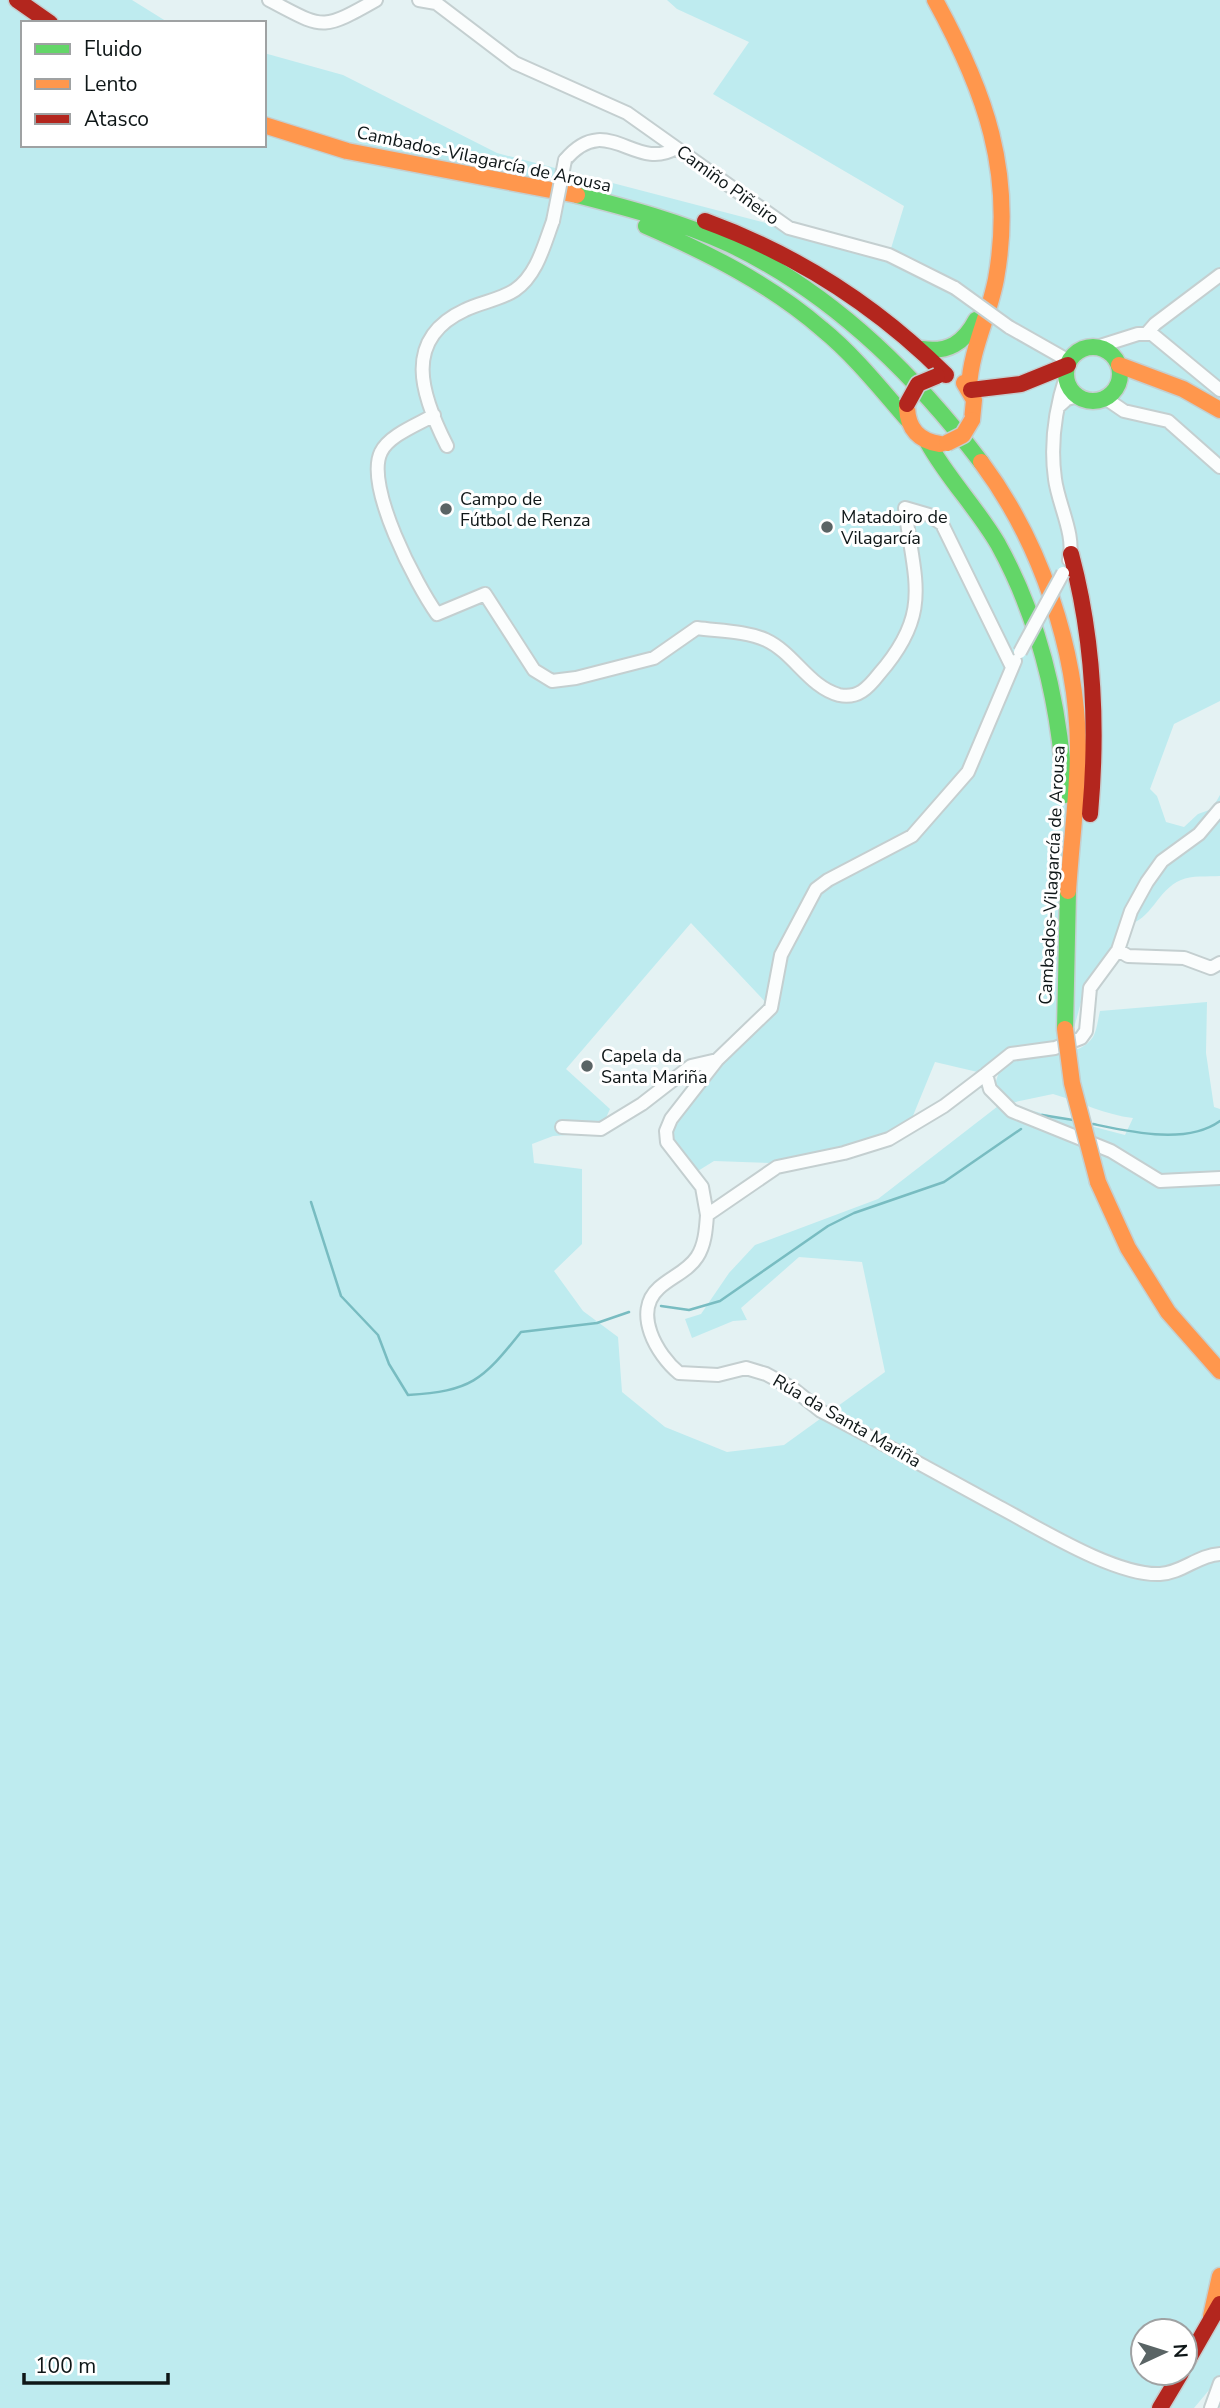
<svg xmlns="http://www.w3.org/2000/svg" width="1220" height="2408" font-family="'Nunito Sans',sans-serif">
	<style>
		.green { fill: #beebef; fill-rule: evenodd }
		.lines { fill: none; stroke-linecap: round; stroke-linejoin: round }
		.stream { stroke: #78bcc1; stroke-width: 2.5 }
		.street-casing { stroke: #c4cfd0; stroke-width: 16 }
		.fast-casing { stroke: #c4cfd0; stroke-width: 19 }
		.slow-casing { stroke: #c4cfd0; stroke-width: 19 }
		.jam-casing { stroke: #c4cfd0; stroke-width: 19 }
		.street { stroke: #fbfdfd; stroke-width: 12 }
		.fast { stroke: #63d668; stroke-width: 16 }
		.slow { stroke: #ff974d; stroke-width: 16 }
		.jam { stroke: #b3261e; stroke-width: 16 }
		.street-bridge-casing { stroke: #c4cfd0; stroke-width: 16; stroke-linecap: butt }
		.slow-bridge-casing { stroke: #c4cfd0; stroke-width: 19; stroke-linecap: butt }
		.jam-bridge-casing { stroke: #c4cfd0; stroke-width: 19; stroke-linecap: butt }
		.street-bridge { stroke: #fbfdfd; stroke-width: 12 }
		.slow-bridge { stroke: #ff974d; stroke-width: 16 }
		.jam-bridge { stroke: #b3261e; stroke-width: 16 }
		.poi-dot { fill: #5a6465; stroke: #fff; stroke-width: 2.5 }
		.labels { text-anchor: middle; stroke-width: 6; stroke-linejoin: round; paint-order: stroke }
		.street-label { font-size: 18px; fill: #0f1718; stroke: #fff }
		.poi-label { font-size: 18px; fill: #0f1718; stroke: #fff; text-anchor: start }
	</style>
	<rect width="100%" height="100%" fill="#e4f2f3"/>
	<path class="green" d="M0 0H132L169 23H23V145H264V53L343 75 497 153 889 255 904 206 713 94 749 42 677 9 667 0H1220V701L1174 724 1150 789 1157 796 1166 822 1184 827 1198 814 1212 809 1220 795V876C1208 877 1191 875 1181 880 1157 890 1152 920 1127 925L1110 958 1087 980 1074 1028 1055 1048 1011 1054 986 1074 935 1062 908 1128 874 1145 772 1163 714 1161 693 1174 667 1142 671 1119 771 1008 691 923 566 1069 610 1109 599 1133 553 1136 532 1144 534 1163 582 1169V1244L554 1271 583 1311 618 1337 622 1392 665 1427 727 1452 784 1445 885 1372 862 1262 799 1257 741 1308 747 1320 733 1321 692 1338 685 1319 701 1314 729 1273 755 1245 878 1199 1002 1103 994 1087 1001 1066C1027 1051 1077 1062 1093 1037 1097 1030 1098 1019 1100 1011L1207 1002 1206 1053 1214 1107 1220 1109V2377L1194 2408H0ZM1053 1094C1081 1102 1105 1115 1133 1118L1125 1135 1006 1104ZM1143 2331H1185V2373H1143Z"/>
	<g class="lines">
		<path class="stream" d="M1042 1115 1073 1120
			M1093 1124C1131 1132 1187 1145 1220 1121
			M311 1202 341 1296 378 1335 389 1364 408 1395C471 1391 482 1381 521 1332L597 1323 629 1312
			M661 1306 689 1310 720 1301 828 1226 854 1213 944 1182 1021 1129"/>
		<defs>
			<path id="street" d="M269 0C323 28 320 32 376 0
				M419 0 436 3 515 63 627 113 789 228 889 255 955 288
				M565 160C607 110 635 173 676 148
				M1009 327 1069 361
				M1148 332 1155 324 1220 275
				M1097 347 1138 334H1152L1220 390
				M1066 376C1055 410 1050 444 1055 479 1058 504 1076 536 1069 560
				M1105 398 1124 411 1168 421 1220 467
				M1058 407 1067 399 1078 396
				M434 415C419 424 389 435 381 452 364 486 417 586 437 614L485 594 534 670 552 681 576 678 654 658 697 628C719 631 746 631 766 640 794 653 809 687 839 695 858 699 868 688 879 674 933 612 914 581 905 508L929 515 942 524 1012 667
				M447 446C421 395 402 339 465 310 481 302 500 300 515 290 537 275 544 245 553 221
				M1220 809 1199 834 1162 861 1147 882 1131 911 1118 950 1090 988 1086 1031 1081 1038 1055 1048 1011 1054 986 1074 990 1089 1012 1111 1111 1151 1160 1181 1220 1178
				M1118 950 1128 956 1184 958 1211 968 1220 963
				M986 1074 944 1106 889 1139 844 1153 777 1167 707 1215 702 1187 667 1142 666 1131 671 1119 717 1060 771 1008 781 955 816 889 828 880 912 836 968 772 1015 661
				M562 1127 601 1129 642 1104 691 1066 717 1060
				M707 1215C706 1229 705 1245 697 1257 688 1271 671 1277 659 1288 632 1312 657 1355 679 1373L718 1375 746 1368 766 1374 792 1388 821 1411C881 1442 940 1475 999 1507 1039 1528 1115 1576 1160 1574 1182 1573 1198 1555 1220 1554
				M1211 2408 1220 2383"/>
			<path id="fast" d="M577 195C628 208 681 222 729 244 831 292 915 375 981 462
				M646 226C708 253 770 284 822 329 854 355 880 388 907 419
				M1066 374a27 27 0 1 1 54 0a27 27 0 1 1-54 0Z
				M922 349C948 353 964 343 976 320
				M928 443C948 479 977 508 998 544 1041 622 1060 707 1065 795
				M1065 1029 1068 891"/>
			<path id="slow" d="M935 0C985 91 1015 173 996 279 989 316 971 349 969 387
				M264 125 347 151 577 195
				M1119 365 1183 389 1220 410
				M964 383 974 400 972 420
				M907 408C908 429 919 441 940 444
				M981 462C1040 541 1077 649 1078 747 1078 795 1071 843 1068 891
				M1098 1182 1128 1248 1168 1312 1220 1371
				M1211 2316 1220 2276"/>
			<path id="jam" d="M17 0 50 23
				M705 221C798 255 876 305 946 375
				M971 390 1021 384 1068 365
				M1071 554C1094 640 1098 725 1090 814
				M1185 2365 1220 2304
				M1160 2408 1181 2373"/>
		</defs>
		<use href="#street" class="street-casing"/>
		<use href="#fast" class="fast-casing"/>
		<use href="#slow" class="slow-casing"/>
		<use href="#jam" class="jam-casing"/>
		<use href="#street" class="street"/>
		<use href="#fast" class="fast"/>
		<use href="#slow" class="slow"/>
		<use href="#jam" class="jam"/>
		<defs>
			<path id="street-bridge" d="M553 221 565 160
				M955 288 1009 327
				M1020 652 1063 573"/>
			<path id="slow-bridge" d="M947 443 963 435 972 420
				M1065 1029 1072 1083 1098 1182"/>
			<path id="jam-bridge" d="M907 404 918 384 937 376"/>
		</defs>
		<use href="#street-bridge" class="street-bridge-casing"/>
		<use href="#slow-bridge" class="slow-bridge-casing"/>
		<use href="#jam-bridge" class="jam-bridge-casing"/>
		<use href="#street-bridge" class="street-bridge"/>
		<use href="#slow-bridge" class="slow-bridge"/>
		<use href="#jam-bridge" class="jam-bridge"/>
	</g>
	<g class="poi-dot">
		<circle cx="446" cy="509" r="7"/>
		<circle cx="827" cy="527" r="7"/>
		<circle cx="587" cy="1066" r="7"/>
	</g>
	<g class="labels">
		<g class="street-label">
			<text transform="translate(484 159) rotate(12)" y="6">Cambados-Vilagarcía de Arousa</text>
			<text transform="translate(728 185) rotate(36)" y="6">Camiño Piñeiro</text>
			<text transform="translate(1052 875) rotate(-87)" y="6">Cambados-Vilagarcía de Arousa</text>
			<text transform="translate(847 1421) rotate(30)" y="6">Rúa da Santa Mariña</text>
		</g>
		<g class="poi-label">
			<text x="460" y="505">Campo de<tspan x="460" dy="21">Fútbol de Renza</tspan></text>
			<text x="841" y="523">Matadoiro de<tspan x="841" dy="21">Vilagarcía</tspan></text>
			<text x="601" y="1062">Capela da<tspan x="601" dy="21">Santa Mariña</tspan></text>
		</g>
	</g>
	<rect x="21" y="21" width="245" height="126" fill="#ffffff" stroke="#9fa2a3" stroke-width="2"/>
	<rect x="35" y="44" width="35" height="10" fill="#63d668" stroke="#9fa2a3" stroke-width="2"/>
	<text x="84" y="56" font-size="21" fill="#0f1718">Fluido</text>
	<rect x="35" y="79" width="35" height="10" fill="#ff974d" stroke="#9fa2a3" stroke-width="2"/>
	<text x="84" y="91" font-size="21" fill="#0f1718">Lento</text>
	<rect x="35" y="114" width="35" height="10" fill="#b3261e" stroke="#9fa2a3" stroke-width="2"/>
	<text x="84" y="126" font-size="21" fill="#0f1718">Atasco</text>
	<g transform="translate(1164 2352) rotate(86)"><circle r="33" fill="#ffffff" stroke="#9fa2a3" stroke-width="2"/>
	<path d="M0-5L12 26L0 18L-12 26Z" fill="#5a6465"/>
	<text y="-10" font-size="19" font-weight="bold" text-anchor="middle" fill="#0f1718">N</text>
	</g>
	<path d="M24 2373v10h144v-10" fill="none" stroke="#0f1718" stroke-width="3.5"/>
	<text x="35" y="2373" font-size="21" fill="#0f1718" stroke="#ffffff" stroke-width="5" paint-order="stroke">100 m</text>
</svg>
